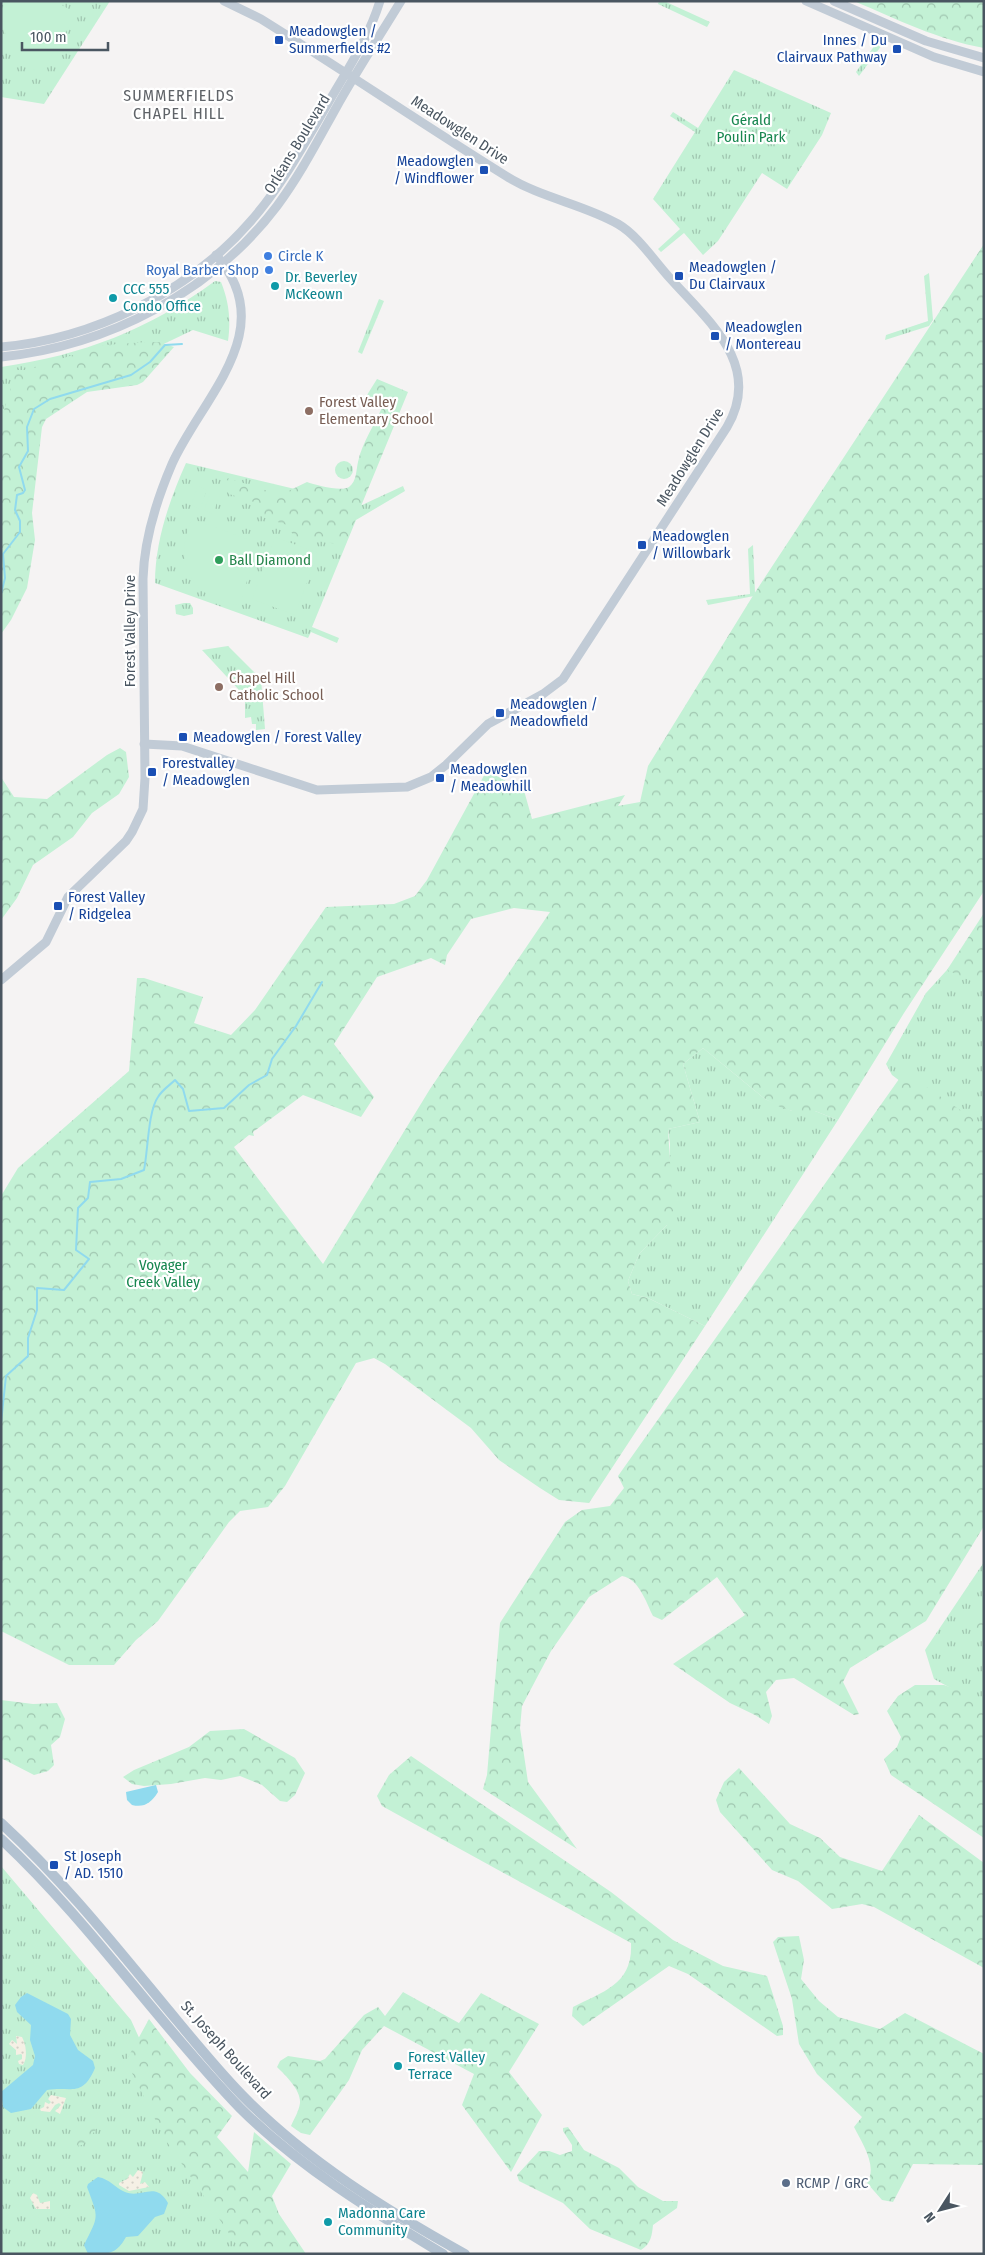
<svg xmlns="http://www.w3.org/2000/svg" width="985" height="2255" font-family="'Fira Sans Condensed',sans-serif">
  <style>
    .grass { fill: url(#grass-tufts) }
    .forest { fill: url(#forest-crowns); fill-rule: evenodd }
    .sand { fill: url(#sand-dots) }
    .garden { fill: #c3f1d5 }
    .water { fill: #90daee }
    .lines { fill: none; stroke-linecap: round; stroke-linejoin: round }
    .stream { stroke: #90daee; stroke-width: 2 }
    .secondary { stroke: #c1cbd6; stroke-width: 9 }
    .primary { stroke: #b3c2d1; stroke-width: 10 }
    .transit-dot { fill: #1a4fb4; stroke: #fff; stroke-width: 2 }
    .shop-dot { fill: #3f7fe0; stroke: #fff; stroke-width: 2 }
    .culture-dot { fill: #0f9aa8; stroke: #fff; stroke-width: 2 }
    .education-dot { fill: #8d6e63; stroke: #fff; stroke-width: 2 }
    .leisure-dot { fill: #2e9e5b; stroke: #fff; stroke-width: 2 }
    .service-dot { fill: #5c6f8a; stroke: #fff; stroke-width: 2 }
    .labels { text-anchor: middle; dominant-baseline: central; stroke-width: 4.5; stroke-linejoin: round; paint-order: stroke }
    .transit-label { font-size: 15px; fill: #164399; stroke: #fff; text-anchor: start }
    .park-label { font-size: 15px; fill: #17864f; stroke: #fff }
    .street-label { font-size: 15px; fill: #4a5661; stroke: #fff }
    .shop-label { font-size: 15px; fill: #366cbe; stroke: #fff; text-anchor: start }
    .culture-label { font-size: 15px; fill: #0d838f; stroke: #fff; text-anchor: start }
    .education-label { font-size: 15px; fill: #785e54; stroke: #fff; text-anchor: start }
    .leisure-label { font-size: 15px; fill: #27864d; stroke: #fff; text-anchor: start }
    .service-label { font-size: 15px; fill: #4e5e75; stroke: #fff; text-anchor: start }
    .neighbourhood-label { font-size: 16px; letter-spacing: 1px; fill: #5f6368; stroke: #fff }
  </style>
  <defs>
    <pattern id="grass-tufts" width="24" height="20" patternUnits="userSpaceOnUse" patternTransform="scale(1.25)"><rect width="24" height="20" fill="#c3f1d5"/><path d="M3 7l-1-3M5 7V3M7 7l1-3M15 17l-1-3M17 17v-4M19 17l1-3" fill="none" stroke="#a0c6b0"/></pattern>
    <pattern id="forest-crowns" width="20" height="18" patternUnits="userSpaceOnUse" patternTransform="scale(1.25)"><rect width="20" height="18" fill="#c3f1d5"/><path d="M2 6a3 3 0 1 1 6 0M12 15a3 3 0 1 1 6 0" fill="none" stroke="#a0c6b0"/></pattern>
    <pattern id="sand-dots" width="8" height="8" patternUnits="userSpaceOnUse" patternTransform="scale(1.25)"><rect width="8" height="8" fill="#f5f0e5"/><path d="M2 2h.1M6 6h.1" fill="none" stroke="#d4d0c7" stroke-width="1.8" stroke-linecap="round"/></pattern>
  </defs>
  <rect width="100%" height="100%" fill="#f5f3f3"/>
  <g class="grass">
    <path d="M1 1H110L44 104 1 97Z"/>
    <path d="M659 1H664L710 22 707 27 658 4Z"/>
    <path d="M877 42 882 45 859 76 856 72Z"/>
    <path d="M734 70 831 113 822 135 787 189 762 173 718 241 703 255 684 233 661 252 658 249 680 229 653 199 695 132 670 116 673 112 698 128Z"/>
    <path d="M929 273 933 320 929 326 885 340 886 335 928 321 924 276Z"/>
    <path d="M215 281 221 282C229 302 231 320 228 341L193 330 105 372 17 408 1 532V367C83 355 148 330 215 281Z"/>
    <path d="M379 299 384 301 362 354 358 352Z"/>
    <circle cx="344" cy="470" r="9"/>
    <path d="M186 463 362 505 403 486 405 491 356 520 312 627 339 638 337 643 311 632 308 638 155 583C155 542 169 501 186 463Z"/>
    <path d="M753 545 755 593 754 596 708 605 706 600 750 594 748 549Z"/>
    <path d="M184 603H190L193 608V614L184 616 176 614 175 605Z"/>
    <path d="M228 646 261 679 265 729 256 730V724H252L251 717 245 718V690H239L202 650Z"/>
    <path d="M956 960 984 968V1196L962 1128 892 1075 886 1064 926 993Z"/>
    <path d="M703 1048 765 1099 792 1111H815L838 1120 705 1326 648 1298 632 1294 628 1281 639 1254 667 1225 670 1144 668 1129 700 1122 683 1064Z"/>
    <path d="M984 1562V1706L934 1679 925 1650Z"/>
    <path d="M1 1866 131 2020 186 2141 254 2254H1Z"/>
  </g>
  <g class="forest">
    <path d="M854 1H984V48C939 40 896 19 854 1Z"/>
    <path d="M984 244V891L904 1013 838 1120 815 1111H792L780 1107 765 1099 703 1048 683 1064 700 1122 668 1129 673 1211 667 1225 639 1254 628 1281 632 1294 648 1298 705 1326 589 1503 559 1500 540 1488 499 1460 471 1428 385 1364 374 1358 356 1363 285 1486 268 1507 240 1511 229 1522 158 1621 136 1640 114 1665H69L1 1631V1196L18 1168 129 1071 137 978H144L203 997 194 1023 231 1035 255 1010 326 907 394 904 415 896 427 880 487 770 509 783 523 787 532 819 625 795 618 806 640 802 648 766 754 594ZM514 908 550 912 430 1089 323 1264 234 1147 249 1135 254 1136 253 1132 303 1095 361 1117 374 1097 334 1044 377 977 431 958 445 965 447 955 471 919Z"/>
    <path d="M146 342H159L174 347 143 382 137 385 87 392 46 419 42 427 32 513 35 540 27 588 11 620 1 634V421L16 370H25L105 345Z"/>
    <path d="M377 379 408 392 345 545 295 538 287 525 262 517 254 502 229 494 223 485 228 478 280 495 307 482C315 485 342 492 349 487 357 481 356 470 358 462 362 442 376 423 383 405L367 395Z"/>
    <path d="M120 748 126 752 129 777 119 794 92 813 73 837 33 865 17 898 1 920V777L14 797 47 799 107 755Z"/>
    <path d="M984 913V987L947 970Z"/>
    <path d="M904 1072 984 1126V1526L926 1621 850 1668 843 1682 859 1714 854 1715 794 1678 776 1680 766 1692 772 1716 769 1724 755 1715 730 1703 673 1664 745 1615 717 1577 662 1620 653 1616C646 1602 639 1579 622 1576L589 1597 551 1651 522 1706 520 1728 528 1782 577 1849 483 1789 487 1775 500 1623 565 1522 582 1510 610 1506 624 1488 618 1476Z"/>
    <path d="M984 1604V1642L972 1621Z"/>
    <path d="M915 1685H944L984 1699V1838L891 1775 884 1759 897 1747 901 1737 887 1711 898 1696Z"/>
    <path d="M1 1700 33 1704 57 1703 65 1719 60 1737 51 1745 54 1765 48 1771 34 1775 1 1758Z"/>
    <path d="M244 1729 295 1758 305 1773 295 1795 287 1802 280 1801 262 1785 240 1776 221 1780 205 1778 171 1784 144 1786 132 1784 123 1777 134 1770 189 1747 210 1731Z"/>
    <path d="M411 1756 611 1892 673 1940 723 1966 767 1976 783 2026V2035L777 2036 688 1974 669 1966 583 2026 572 2016 573 2007C604 1991 633 1984 631 1943L382 1806 377 1796 389 1775Z"/>
    <path d="M739 1768 790 1824 820 1838 840 1857 882 1871 919 1815 984 1863V1968L874 1907 862 1904 832 1909 798 1881 772 1870 720 1812 716 1800 724 1782Z"/>
    <path d="M799 1936 804 1960 801 1979 819 2001 838 2017 880 2029 905 2013 984 2054V2165L913 2164 893 2202 882 2200 867 2183C878 2166 862 2143 854 2127L862 2117 817 2074 799 2044 792 1999 773 1942 778 1937Z"/>
    <path d="M403 1992 459 2023 481 1993 539 2024 509 2072 542 2115 511 2172 462 2105 474 2074 384 2026 362 2050 349 2080 310 2135 301 2133 291 2126C294 2119 299 2111 300 2103 301 2090 286 2076 277 2067L280 2061 288 2056 320 2061 325 2059 364 2015 378 2007 385 2016Z"/>
    <path d="M149 2019 190 2073 232 2116 217 2137 248 2172 254 2132 291 2164 272 2196 279 2214 306 2254H243L165 2139 126 2061Z"/>
    <path d="M103 2110C102 2125 92 2135 82 2145L76 2146V2139L88 2126 95 2113Z"/>
    <path d="M568 2127 584 2150 619 2168 638 2187 663 2201H678L677 2208 653 2225C652 2235 651 2244 641 2250L590 2229 563 2203 519 2181 517 2175 539 2151H549L560 2155 572 2151V2145L563 2131V2128Z"/>
  </g>
  <g class="sand">
    <path d="M16 2036 22 2037C26 2044 28 2058 23 2065L19 2064 18 2061 22 2059V2055L21 2054 16 2055V2050L9 2044 12 2040 17 2044Z"/>
    <path d="M51 2095 66 2098 60 2114 55 2111 61 2105 59 2103 55 2105 50 2112 41 2111 40 2109 44 2107 45 2102 49 2104 51 2102 48 2099Z"/>
    <path d="M138 2170 143 2172 140 2184 145 2182 149 2187 129 2191 119 2185V2183L127 2179 130 2174 133 2177Z"/>
    <path d="M33 2193 37 2195 40 2203 50 2201V2209H36L30 2198Z"/>
  </g>
  <g class="garden">
    <path d="M4 1H55L77 14 40 74C33 68 24 63 18 56 5 44 0 18 4 1Z"/>
    <path d="M198 486 207 490 200 509 191 505Z"/>
    <path d="M211 491 220 494 213 514 204 510Z"/>
    <path d="M192 519 255 542 257 546 240 605C192 599 172 563 192 519Z"/>
    <path d="M275 537 318 553 295 615 252 599Z"/>
  </g>
  <g class="water">
    <path d="M156 1785 158 1792C151 1803 144 1808 132 1805L127 1800 126 1792Z"/>
    <path d="M27 1993 68 2014 71 2019 70 2035 78 2050 93 2061 95 2068C82 2098 72 2086 47 2090L31 2109 11 2113 3 2107 1 2092 33 2065 35 2056 30 2040 31 2025 17 2012 15 2005 21 1997Z"/>
    <path d="M98 2177C110 2179 115 2188 125 2192 142 2199 155 2180 168 2203L164 2214 155 2217 138 2236 126 2237C116 2255 108 2254 88 2254L84 2245C99 2215 99 2219 87 2187L88 2184Z"/>
  </g>
  <g class="lines">
    <g class="stream">
      <path d="M1 594 5 578 3 554 20 532V521L15 510 17 495 23 493 25 490 19 467 28 451 27 427 34 409 50 399 131 375 150 362 165 345 182 344"/>
      <path d="M1 1423 6 1376 28 1356V1338L37 1310V1288L64 1290 89 1259 76 1250 78 1208 88 1198 90 1182 121 1179 144 1170C148 1151 148 1111 158 1097 162 1090 170 1085 175 1080L183 1089 189 1111 224 1108 249 1085 267 1075 272 1059 296 1026 322 982"/>
    </g>
    <g class="secondary">
      <path d="M806 1 934 57 984 72"/>
      <path d="M834 1 926 41 984 58"/>
      <path d="M1 347C93 339 189 292 250 222 281 187 303 146 327 105 347 70 368 40 380 1"/>
      <path d="M1 357C108 346 212 292 277 206 300 175 317 142 336 108 356 72 379 37 401 1"/>
      <path d="M144 744 182 746 317 790 407 787 431 777 446 765 488 724 543 694 563 679 727 427C764 364 706 319 668 276 653 259 637 235 618 224 583 204 541 198 506 176 424 125 343 70 261 19L224 1"/>
      <path d="M1 980 46 942 68 897 126 841 132 832 143 809 145 778 143 579C144 540 157 499 172 464 202 397 282 330 216 255"/>
    </g>
    <g class="primary">
      <path d="M1 1823C62 1879 113 1943 165 2006 190 2036 214 2066 241 2094 305 2160 386 2210 465 2254"/>
      <path d="M1 1839C89 1921 157 2022 240 2108 298 2166 373 2212 443 2254"/>
    </g>
  </g>
  <g class="transit-dot">
    <rect x="274" y="35" width="10" height="10" rx="2.5"/>
    <rect x="892" y="44" width="10" height="10" rx="2.5"/>
    <rect x="479" y="165" width="10" height="10" rx="2.5"/>
    <rect x="674" y="271" width="10" height="10" rx="2.5"/>
    <rect x="710" y="331" width="10" height="10" rx="2.5"/>
    <rect x="637" y="540" width="10" height="10" rx="2.5"/>
    <rect x="495" y="708" width="10" height="10" rx="2.5"/>
    <rect x="178" y="732" width="10" height="10" rx="2.5"/>
    <rect x="147" y="767" width="10" height="10" rx="2.5"/>
    <rect x="435" y="773" width="10" height="10" rx="2.5"/>
    <rect x="53" y="901" width="10" height="10" rx="2.5"/>
    <rect x="49" y="1860" width="10" height="10" rx="2.5"/>
  </g>
  <g class="shop-dot">
    <circle cx="268" cy="256" r="5"/>
    <circle cx="269" cy="270" r="5"/>
  </g>
  <g class="culture-dot">
    <circle cx="275" cy="286" r="5"/>
    <circle cx="113" cy="298" r="5"/>
    <circle cx="398" cy="2066" r="5"/>
    <circle cx="328" cy="2222" r="5"/>
  </g>
  <g class="education-dot">
    <circle cx="309" cy="411" r="5"/>
    <circle cx="219" cy="687" r="5"/>
  </g>
  <circle class="leisure-dot" cx="219" cy="560" r="5"/>
  <circle class="service-dot" cx="786" cy="2183" r="5"/>
  <g class="labels">
    <g class="transit-label">
      <text x="289" y="31">Meadowglen /<tspan x="289" dy="17">Summerfields #2</tspan></text>
      <text x="887" y="40" text-anchor="end">Innes / Du<tspan x="887" dy="17">Clairvaux Pathway</tspan></text>
      <text x="474" y="161" text-anchor="end">Meadowglen<tspan x="474" dy="17">/ Windflower</tspan></text>
      <text x="689" y="267">Meadowglen /<tspan x="689" dy="17">Du Clairvaux</tspan></text>
      <text x="725" y="327">Meadowglen<tspan x="725" dy="17">/ Montereau</tspan></text>
      <text x="652" y="536">Meadowglen<tspan x="652" dy="17">/ Willowbark</tspan></text>
      <text x="510" y="704">Meadowglen /<tspan x="510" dy="17">Meadowfield</tspan></text>
      <text x="193" y="737">Meadowglen / Forest Valley</text>
      <text x="162" y="763">Forestvalley<tspan x="162" dy="17">/ Meadowglen</tspan></text>
      <text x="450" y="769">Meadowglen<tspan x="450" dy="17">/ Meadowhill</tspan></text>
      <text x="68" y="897">Forest Valley<tspan x="68" dy="17">/ Ridgelea</tspan></text>
      <text x="64" y="1856">St Joseph<tspan x="64" dy="17">/ AD. 1510</tspan></text>
    </g>
    <g class="park-label">
      <text x="751" y="120">Gérald<tspan x="751" dy="17">Poulin Park</tspan></text>
      <text x="163" y="1265">Voyager<tspan x="163" dy="17">Creek Valley</tspan></text>
    </g>
    <g class="street-label">
      <text transform="translate(460 130) rotate(33)">Meadowglen Drive</text>
      <text transform="translate(297 144) rotate(-59)">Orléans Boulevard</text>
      <text transform="translate(690 457) rotate(-58)">Meadowglen Drive</text>
      <text transform="translate(130 631) rotate(-90)">Forest Valley Drive</text>
      <text transform="translate(226 2050) rotate(48)">St. Joseph Boulevard</text>
    </g>
    <g class="shop-label">
      <text x="278" y="256">Circle K</text>
      <text x="259" y="270" text-anchor="end">Royal Barber Shop</text>
    </g>
    <g class="culture-label">
      <text x="285" y="277">Dr. Beverley<tspan x="285" dy="17">McKeown</tspan></text>
      <text x="123" y="289">CCC 555<tspan x="123" dy="17">Condo Office</tspan></text>
      <text x="408" y="2057">Forest Valley<tspan x="408" dy="17">Terrace</tspan></text>
      <text x="338" y="2213">Madonna Care<tspan x="338" dy="17">Community</tspan></text>
    </g>
    <g class="education-label">
      <text x="319" y="402">Forest Valley<tspan x="319" dy="17">Elementary School</tspan></text>
      <text x="229" y="678">Chapel Hill<tspan x="229" dy="17">Catholic School</tspan></text>
    </g>
    <g class="leisure-label">
      <text x="229" y="560">Ball Diamond</text>
    </g>
    <g class="service-label">
      <text x="796" y="2183">RCMP / GRC</text>
    </g>
    <g class="neighbourhood-label">
      <text x="179" y="95">SUMMERFIELDS<tspan x="179" dy="18">CHAPEL HILL</tspan></text>
    </g>
  </g>
  <rect width="985" height="2255" fill="none" stroke="#4a5661" stroke-width="5"/>
  <g transform="translate(940 2210) rotate(234)" stroke="#ffffff" stroke-width="4" paint-order="stroke">
  <path d="M0-4L9 19L0 12L-9 19Z" fill="#4a5661"/>
  <text y="-8" font-size="14" font-weight="bold" text-anchor="middle" fill="#4a5661">N</text>
  </g>
  <path d="M22 42v8h86v-8" fill="none" stroke="#4a5661" stroke-width="2.5"/>
  <text x="30" y="42" font-size="15" fill="#4a5661" stroke="#ffffff" stroke-width="4" paint-order="stroke">100 m</text>
</svg>
